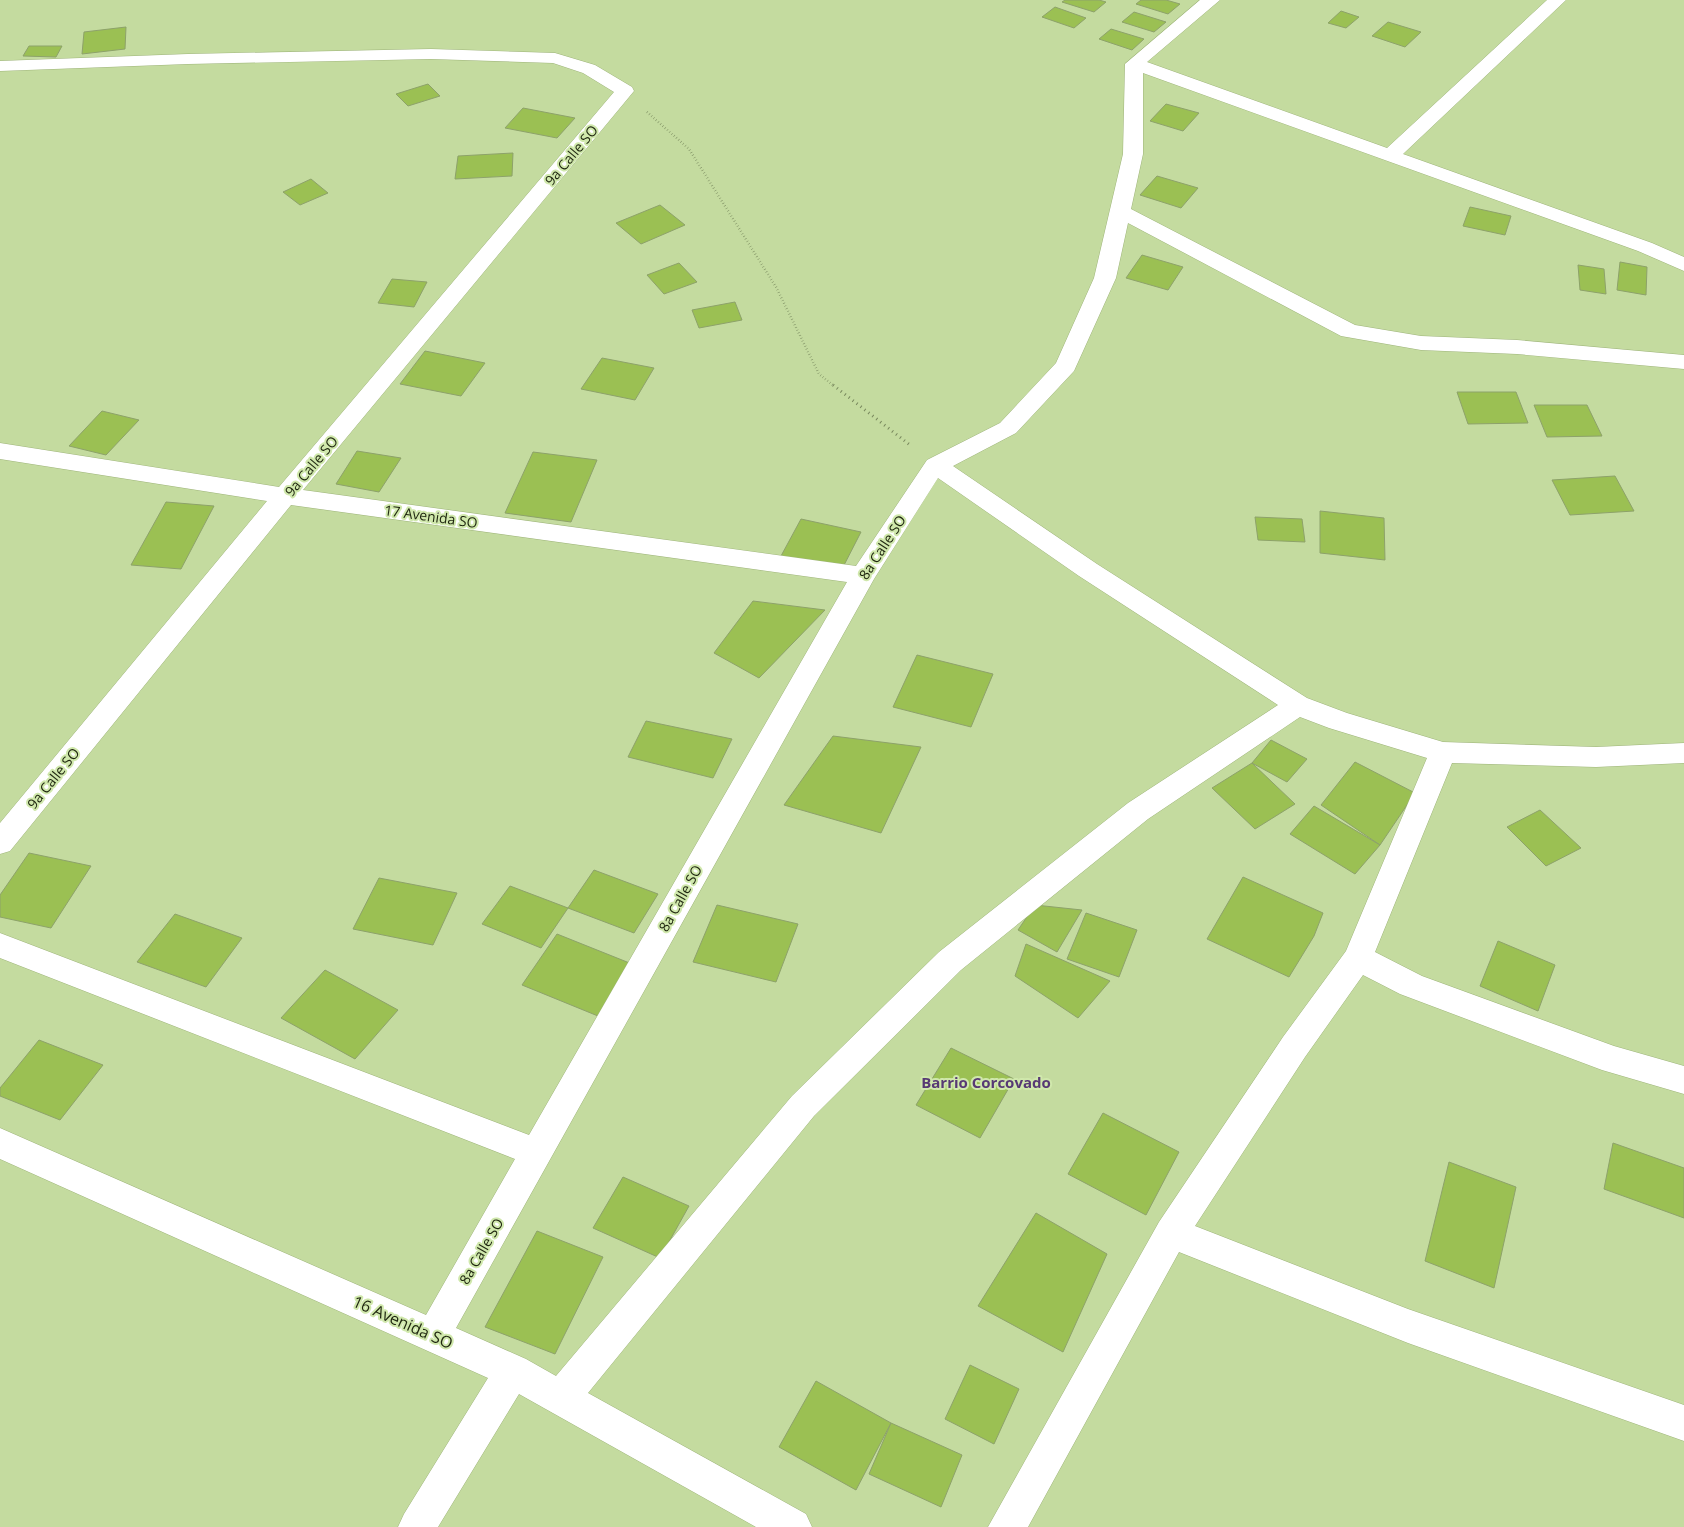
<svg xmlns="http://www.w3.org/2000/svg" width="1684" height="1527" font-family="'Open Sans',sans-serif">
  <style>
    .building { fill: #9bc053; stroke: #8da26a }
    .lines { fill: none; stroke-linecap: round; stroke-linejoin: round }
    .street-casing { stroke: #9eb47a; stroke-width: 1 }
    .path-far1 { stroke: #77875c; stroke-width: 2.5; stroke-dasharray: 0.5 2.5; stroke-linecap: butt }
    .path { stroke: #77875c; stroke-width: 3; stroke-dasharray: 1 4; stroke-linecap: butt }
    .street { fill: #fff; fill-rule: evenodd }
    .labels { text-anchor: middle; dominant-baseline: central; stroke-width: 4; stroke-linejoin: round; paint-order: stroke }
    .street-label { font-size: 14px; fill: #1e260f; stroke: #d0e8ac }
    .neighbourhood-label { font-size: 15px; font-weight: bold; fill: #573974; stroke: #d0e8ac }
    .near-street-label { font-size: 16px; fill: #1e260f; stroke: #d0e8ac }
  </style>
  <rect width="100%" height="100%" fill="#c4db9f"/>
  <g class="building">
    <path d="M1065 0H1099L1106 2 1094 12 1062 2Z"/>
    <path d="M1141 0H1166L1180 4 1168 14 1136 4Z"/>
    <path d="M1055 7 1086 18 1074 28 1042 17Z"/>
    <path d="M1341 11 1359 17 1346 28 1328 23Z"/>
    <path d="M1134 12 1166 22 1154 32 1122 22Z"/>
    <path d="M1388 22 1421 32 1405 47 1372 36Z"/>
    <path d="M126 27 125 49 82 54 84 32Z"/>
    <path d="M1111 29 1144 39 1132 50 1099 39Z"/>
    <path d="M29 46H62L56 57 23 56Z"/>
    <path d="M428 84 440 96 408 106 396 94Z"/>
    <path d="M1166 104 1199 113 1183 131 1150 121Z"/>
    <path d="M523 108 575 118 557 138 505 128Z"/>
    <path d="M513 153 512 176 455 179 458 156Z"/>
    <path d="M1157 176 1198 188 1181 208 1140 195Z"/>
    <path d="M311 179 328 193 300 205 283 192Z"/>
    <path d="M660 205 685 225 641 244 616 223Z"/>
    <path d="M1470 207 1511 216 1505 235 1463 226Z"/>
    <path d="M1142 255 1183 267 1168 290 1126 278Z"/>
    <path d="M1620 262 1647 267 1646 295 1617 290Z"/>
    <path d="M679 263 697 282 664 294 647 275Z"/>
    <path d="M1578 265 1604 269 1606 294 1580 290Z"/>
    <path d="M392 279 427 282 414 307 378 303Z"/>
    <path d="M735 302 742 320 699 328 692 310Z"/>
    <path d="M425 351 485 363 461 396 400 384Z"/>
    <path d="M602 358 654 368 635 400 581 389Z"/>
    <path d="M1457 392H1516L1528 423 1468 424Z"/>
    <path d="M1534 405H1587L1602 436 1547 437Z"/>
    <path d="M102 411 139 420 106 455 69 446Z"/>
    <path d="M357 451 401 458 379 492 336 484Z"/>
    <path d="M533 452 597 460 571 522 505 513Z"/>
    <path d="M1615 476 1634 511 1570 515 1552 480Z"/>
    <path d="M166 502 214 506 181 569 131 565Z"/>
    <path d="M1320 511 1384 518 1385 560 1320 553Z"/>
    <path d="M1255 517 1302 519 1305 542 1258 540Z"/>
    <path d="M801 519 861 532 841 571 781 556Z"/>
    <path d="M753 601 825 610 759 678 714 653Z"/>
    <path d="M917 655 993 674 971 727 893 707Z"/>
    <path d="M646 721 732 739 713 778 628 757Z"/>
    <path d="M833 736 921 747 881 833 784 805Z"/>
    <path d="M1271 740 1307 759 1287 782 1252 763Z"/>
    <path d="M1355 762 1415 793 1380 845 1321 805Z"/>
    <path d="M1252 763 1295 804 1255 829 1212 788Z"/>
    <path d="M1314 806 1380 845 1355 874 1290 834Z"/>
    <path d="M1540 810 1581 848 1546 866 1507 827Z"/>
    <path d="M29 853 91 866 51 928 0 917V895Z"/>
    <path d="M594 870 658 894 634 933 568 908Z"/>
    <path d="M1243 877 1323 913 1314 936 1289 977 1207 939Z"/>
    <path d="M379 878 457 893 433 945 353 929Z"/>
    <path d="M510 886 568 908 541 948 482 924Z"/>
    <path d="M717 905 798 924 776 982 693 962Z"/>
    <path d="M1035 905 1082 910 1057 952 1018 930Z"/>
    <path d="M1086 913 1137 930 1119 977 1067 959Z"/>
    <path d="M175 914 242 938 206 987 137 962Z"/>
    <path d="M557 934 632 964 598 1016 522 985Z"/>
    <path d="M1498 941 1555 965 1538 1011 1480 986Z"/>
    <path d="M1026 944 1110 981 1078 1018 1015 976Z"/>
    <path d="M325 970 398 1010 355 1059 281 1018Z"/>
    <path d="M39 1040 103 1065 60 1120 0 1096V1088Z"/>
    <path d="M951 1048 1014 1079 980 1138 916 1105Z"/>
    <path d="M1103 1113 1179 1152 1146 1215 1068 1174Z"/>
    <path d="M1613 1143 1684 1168V1218L1604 1189Z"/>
    <path d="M1449 1162 1516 1187 1494 1288 1425 1261Z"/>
    <path d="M623 1177 689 1206 660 1258 593 1228Z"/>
    <path d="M1036 1213 1107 1254 1063 1352 978 1306Z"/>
    <path d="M537 1231 603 1257 555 1354 485 1327Z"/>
    <path d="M970 1365 1019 1389 994 1444 945 1419Z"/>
    <path d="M816 1381 891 1423 856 1490 779 1447Z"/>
    <path d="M891 1423 962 1455 941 1507 869 1474Z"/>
  </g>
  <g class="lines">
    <defs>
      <path id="street" d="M1200 0H1220L1147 62 1387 148 1547 0H1566L1403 154 1652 243 1684 257V271L1638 251 1143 73V154L1131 209 1355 325 1421 336 1517 340 1684 355V369L1517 354 1421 350 1341 336 1128 223 1116 278 1074 371 1016 433 953 466 1097 564 1307 698 1347 713 1443 742 1596 747 1684 743V763L1596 767 1452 763 1375 952 1422 976 1614 1046 1684 1066V1094L1602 1070 1400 994 1363 975 1305 1057 1195 1226 1408 1309 1684 1405V1441L1408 1343 1179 1252 1028 1527H988L1159 1222 1283 1037 1346 951 1427 758 1329 728 1300 717 1148 819 961 970 814 1116 588 1393 806 1514 812 1527H756L519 1394 438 1527H398L404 1514 488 1378 0 1159V1128L426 1315 515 1159 0 958V933L529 1135 847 582 291 505 10 851 0 854V823L267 501 0 459V443L279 487 614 92 583 73 553 63 431 59 188 64 0 71V61L188 54 431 49 555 53 595 65 632 87 634 91 303 490 856 566 927 460 1000 423 1056 363 1094 278 1123 154 1125 64ZM938 478 1079 576 1278 705 1128 803 939 952 792 1096 556 1376 526 1359 456 1328 874 579Z"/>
    </defs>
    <use href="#street" class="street-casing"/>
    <path class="path-far1" d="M647 112 689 149 776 287 819 374 834 386"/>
    <path class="path" d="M833 385 910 445"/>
    <use href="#street" class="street"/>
  </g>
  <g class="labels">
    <g class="street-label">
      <text transform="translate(571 155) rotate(-50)">9a Calle SO</text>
      <text transform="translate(311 466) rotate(-50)">9a Calle SO</text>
      <text transform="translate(431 516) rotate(8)">17 Avenida SO</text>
      <text transform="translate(882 547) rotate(-57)">8a Calle SO</text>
      <text transform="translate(53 778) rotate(-51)">9a Calle SO</text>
      <text transform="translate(680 898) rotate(-61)">8a Calle SO</text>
      <text transform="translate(481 1251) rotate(-60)">8a Calle SO</text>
    </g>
    <g class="neighbourhood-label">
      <text x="986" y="1082">Barrio Corcovado</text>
    </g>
    <g class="near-street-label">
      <text transform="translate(403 1322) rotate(24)">16 Avenida SO</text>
    </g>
  </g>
</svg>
